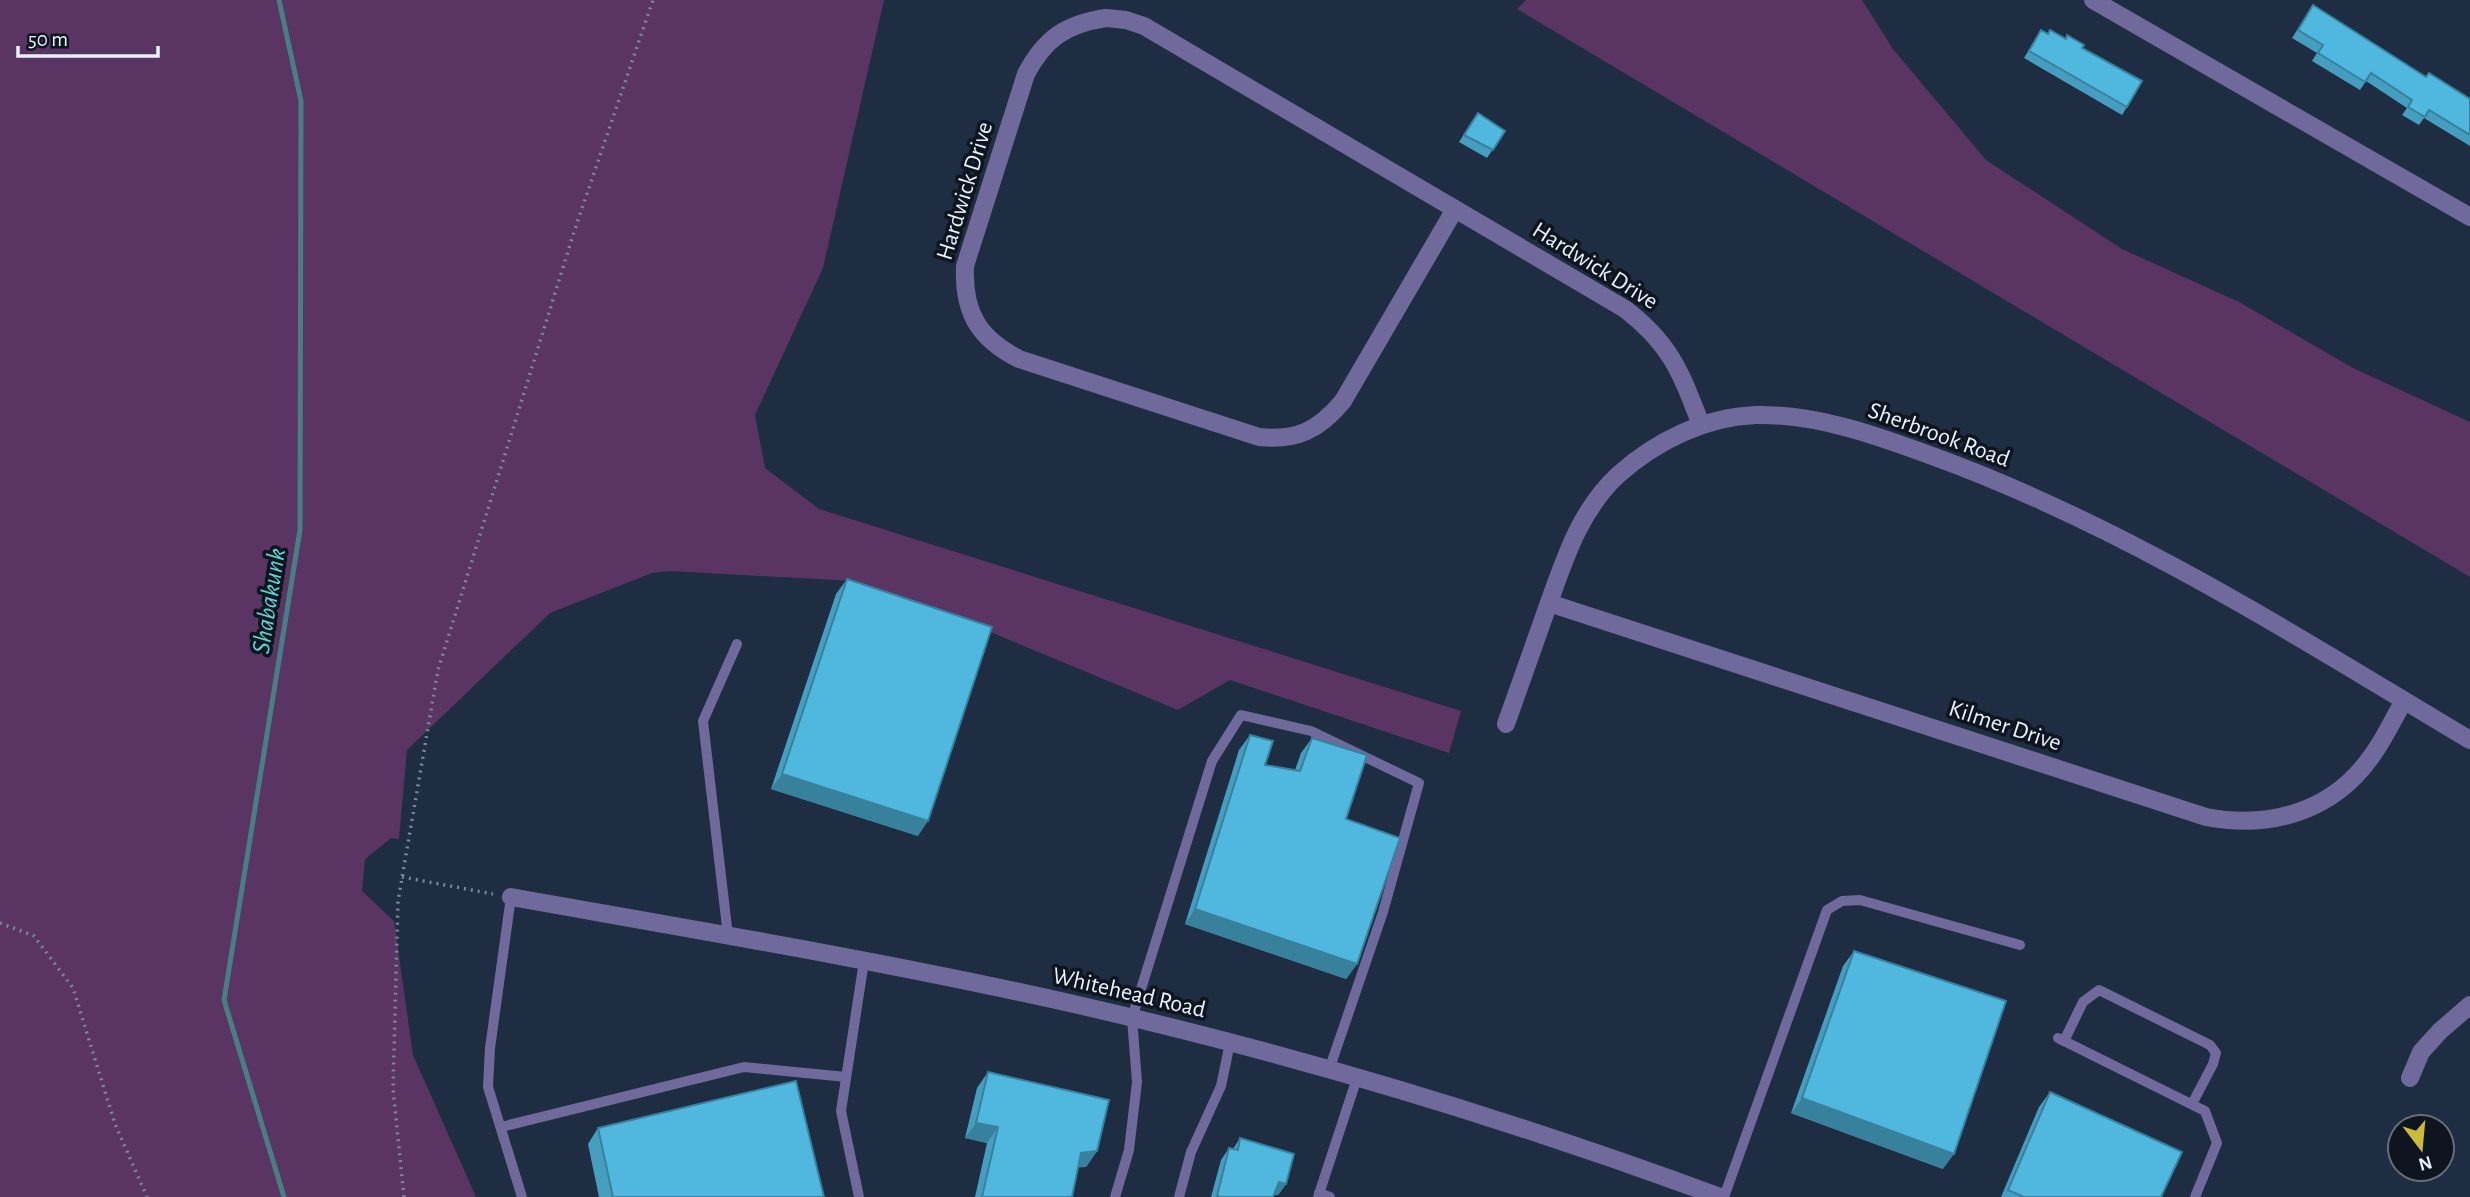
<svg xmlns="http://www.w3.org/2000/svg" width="2470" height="1197" font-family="'Alegreya Sans',sans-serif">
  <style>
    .green { fill: #5a3463 }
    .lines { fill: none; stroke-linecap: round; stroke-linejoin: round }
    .stream { stroke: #468084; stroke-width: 5 }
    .path { stroke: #7b8899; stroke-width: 3.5; stroke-dasharray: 2 5; stroke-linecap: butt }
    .service { stroke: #6f6a9b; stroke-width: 10 }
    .minor { stroke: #6f6a9b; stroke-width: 18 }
    .wall { fill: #459ec0 }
    .shaded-wall { fill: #38819c }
    .building { fill: #50b8df; stroke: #38819c; stroke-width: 2 }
    .labels { text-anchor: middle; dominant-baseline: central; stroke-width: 7; stroke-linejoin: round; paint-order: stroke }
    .street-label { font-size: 24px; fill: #e7f1ff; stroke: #0e151e }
    .water-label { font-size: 26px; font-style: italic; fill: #57d8d6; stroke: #0e151e }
  </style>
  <rect width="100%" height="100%" fill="#1e2d41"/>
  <g class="green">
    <path d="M0 0H884L823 268 755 415 765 468 819 509 1461 711 1449 753 1230 680 1178 710 988 631 852 581 670 571 652 573 550 613 407 750 399 839 391 838 365 859 362 891 394 921 413 1055 476 1197H0Z"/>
    <path d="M1526 0H1862L1893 49 1986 160 2122 249 2239 302 2353 368 2470 422V577L1517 9Z"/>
  </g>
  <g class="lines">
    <path class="stream" d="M279 0 301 101 300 530 224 1000 284 1197"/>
    <g class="path">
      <path d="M402 877 493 894"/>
      <path d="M0 923 34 936 73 988 115 1124 147 1197"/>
      <path d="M404 1197 393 1089 398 901 438 670 574 232 653 0"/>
    </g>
    <g class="service">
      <path d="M511 897 490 1048 488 1087 522 1197"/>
      <path d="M728 936 703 721 737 644"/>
      <path d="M2058 1038 2205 1111 2217 1143 2195 1197"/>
      <path d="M2064 1041 2083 1002 2099 990 2210 1045 2216 1053 2213 1064 2192 1104"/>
      <path d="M501 1127 744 1067 846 1077"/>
      <path d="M1319 1193 1330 1197"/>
      <path d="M859 1197 841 1111 864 961"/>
      <path d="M1115 1197 1129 1150 1137 1082 1132 1018 1212 761 1241 715 1311 731 1419 783 1383 912 1329 1070"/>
      <path d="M1179 1197 1191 1152 1221 1086 1230 1043"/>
      <path d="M1318 1197 1357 1078"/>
      <path d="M1724 1197 1827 910 1842 901 1860 900 2020 945"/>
    </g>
    <g class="minor">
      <path d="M2093 0 2470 217"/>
      <path d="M1106 18 1126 20 1144 26 1455 209 1343 401C1319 430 1297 441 1259 437L1019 359C978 338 963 312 965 266L1026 74C1045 38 1066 24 1106 18Z"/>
      <path d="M1455 209 1625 309C1671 344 1681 373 1701 425"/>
      <path d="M1549 603 2206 817C2270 829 2332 812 2371 757 2384 740 2393 719 2404 701"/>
      <path d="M1506 724C1519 687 1532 651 1545 614 1563 564 1578 512 1618 475 1656 441 1705 417 1756 415 1818 414 1878 436 1935 457 2126 527 2296 636 2470 740"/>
      <path d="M511 897C696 930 882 961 1065 1002 1287 1052 1506 1118 1720 1197"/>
      <path d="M2410 1078 2421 1052 2440 1031 2470 1005"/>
    </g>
  </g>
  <g class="wall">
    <path d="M2313 5 2426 77 2470 99V146L2424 118 2419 125 2402 115 2407 108 2366 81 2360 90 2312 61 2317 53 2292 38Z"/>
    <path d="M2041 30 2048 34 2082 48 2127 107 2122 115 2024 58Z"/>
    <path d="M1472 121 1505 131 1487 158 1459 142Z"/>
    <path d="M847 579 918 836 771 789 836 594Z"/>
    <path d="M1250 735 1265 765 1295 770 1301 753 1312 738 1346 819 1357 964 1346 979 1185 924 1239 750Z"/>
    <path d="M1854 951 1943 1169 1791 1113 1843 966Z"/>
    <path d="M988 1072 1097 1151 1086 1167H1078L1072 1197H975L987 1143 965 1138 977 1088Z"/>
    <path d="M2050 1092 2161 1197H2001L2039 1107Z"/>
    <path d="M598 1128 824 1197H599L588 1144Z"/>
    <path d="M1240 1138 1286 1184 1278 1195H1274L1273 1197H1211L1221 1160 1229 1148 1233 1149Z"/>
  </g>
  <g class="shaded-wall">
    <path d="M782 774 928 821 918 836 771 789Z"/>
    <path d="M1195 909 1357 964 1346 979 1185 924Z"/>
    <path d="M1802 1098 1954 1154 1943 1169 1791 1113Z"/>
    <path d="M976 1123 998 1127 987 1143 965 1138Z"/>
    <path d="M1097 1151 1086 1167 1071 1168 1081 1153Z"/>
    <path d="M1279 1182 1286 1184 1278 1195 1270 1194Z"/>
  </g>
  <g class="building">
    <path d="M2313 5 2426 77 2429 73 2470 99V135L2429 110 2425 117 2408 107 2412 100 2371 73 2365 82 2318 53 2323 45 2298 30Z"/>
    <path d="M2041 30 2048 34 2050 30 2066 39 2067 35 2084 45 2082 48 2142 81 2127 107 2029 51Z"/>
    <path d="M1478 113 1505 131 1493 150 1464 135Z"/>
    <path d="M847 579 992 627 928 821 782 774Z"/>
    <path d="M1250 735 1273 741 1265 765 1300 771 1312 738 1367 755 1346 819 1400 838 1357 964 1195 909Z"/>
    <path d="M1854 951 2006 1001 1954 1154 1802 1098Z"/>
    <path d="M988 1072 1109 1100 1097 1151 1081 1153 1072 1197H982L998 1127 976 1123Z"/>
    <path d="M796 1081 824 1197H613L598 1128Z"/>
    <path d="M2050 1092 2182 1152 2161 1197H2024L2008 1190Z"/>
    <path d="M1240 1138 1294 1154 1286 1184 1279 1182 1273 1197H1222L1217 1196 1229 1148 1238 1150Z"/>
  </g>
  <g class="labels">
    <g class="street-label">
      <text transform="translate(965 191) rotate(-73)">Hardwick Drive</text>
      <text transform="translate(1595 266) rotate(32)">Hardwick Drive</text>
      <text transform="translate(1939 435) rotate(20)">Sherbrook Road</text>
      <text transform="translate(2005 726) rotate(18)">Kilmer Drive</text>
      <text transform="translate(1129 993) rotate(13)">Whitehead Road</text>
    </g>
    <g class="water-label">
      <text transform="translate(269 601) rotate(-81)">Shabakunk</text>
    </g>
  </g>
  <g transform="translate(2421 1148) rotate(164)"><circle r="33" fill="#0e151e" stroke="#656d78" stroke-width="2"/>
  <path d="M0-5L12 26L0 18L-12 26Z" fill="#cdb938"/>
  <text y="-10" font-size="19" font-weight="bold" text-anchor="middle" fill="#e7f1ff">N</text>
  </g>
  <path d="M18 46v10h140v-10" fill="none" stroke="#e7f1ff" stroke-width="3.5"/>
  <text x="28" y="46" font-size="21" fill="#e7f1ff" stroke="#0e151e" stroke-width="5" paint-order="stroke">50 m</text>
</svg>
